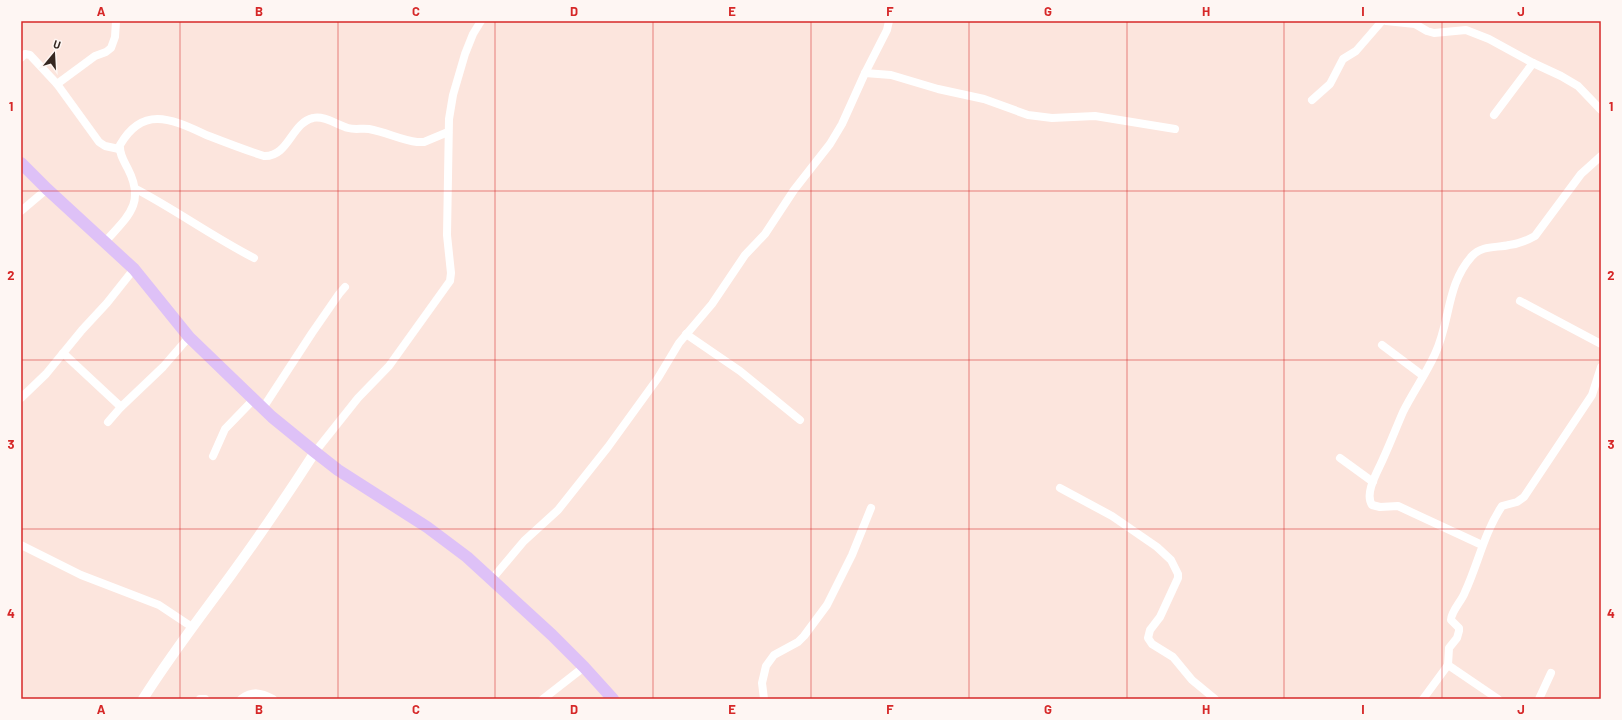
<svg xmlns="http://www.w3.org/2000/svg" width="1622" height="720" font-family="Barlow,sans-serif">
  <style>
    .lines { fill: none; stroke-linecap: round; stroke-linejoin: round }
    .minor { stroke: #fff; stroke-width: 8 }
    .tertiary { stroke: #fff; stroke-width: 10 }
    .primary { stroke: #dec1f7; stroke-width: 12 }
    .grid { fill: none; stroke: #d62828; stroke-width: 1; stroke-opacity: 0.55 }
    .neatline { fill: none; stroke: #d62828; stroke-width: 1.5 }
    .grid-label { font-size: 13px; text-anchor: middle; font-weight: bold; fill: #d62828 }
  </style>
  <rect width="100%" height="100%" fill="#fce5dd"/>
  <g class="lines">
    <g class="minor">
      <path d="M1386 21 1415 24 1427 31 1434 33 1466 30 1489 39 1533 63 1561 76 1578 86 1601 110"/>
      <path d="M21 58 25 54 30 55 57 84 99 142 105 146 119 149"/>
      <path d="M865 73 891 75 938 89 984 99 1028 115 1052 118 1095 116 1175 129"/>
      <path d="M57 84 95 56 106 52 111 48 115 37 116 21"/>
      <path d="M1312 100 1330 84 1343 59 1356 51 1382 21"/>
      <path d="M1494 115 1533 63"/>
      <path d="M136 189C176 210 213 237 254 258"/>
      <path d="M21 211 47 189"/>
      <path d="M105 242C127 217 146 204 128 169 124 161 119 154 120 145 144 103 175 121 209 136 227 143 245 150 264 156 289 157 291 123 313 118 324 115 337 125 348 128 355 130 362 128 369 129 386 132 401 140 417 142H424L448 132"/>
      <path d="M1520 301 1601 344"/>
      <path d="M686 334 740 371 800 420"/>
      <path d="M1382 345 1422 375"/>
      <path d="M63 353 121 407 163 367 189 337"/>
      <path d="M21 398 46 374 82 330 107 303 134 269"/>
      <path d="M263 408 312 333 339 294 345 287"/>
      <path d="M108 422 121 407"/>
      <path d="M315 452 358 398 389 366 450 281 451 273 447 235 449 119 453 95 465 54 473 34 481 21"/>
      <path d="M213 456 225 429 254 399"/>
      <path d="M1340 458 1373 482"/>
      <path d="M1060 488 1112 516 1157 547 1171 560 1178 574V578L1160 617 1150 630 1148 638 1152 644 1173 657 1192 680 1215 699"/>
      <path d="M21 545 81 575 159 605 192 627"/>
      <path d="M1482 545 1398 506 1380 507 1372 505C1364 493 1378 471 1383 459 1390 444 1396 428 1403 412 1413 392 1426 374 1435 354 1451 320 1446 285 1472 256 1482 245 1497 248 1509 245 1519 244 1526 241 1535 236L1581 174 1601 156"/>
      <path d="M492 579 524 541 558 510 608 447 658 378 679 343 712 304 745 255 765 234 794 190 830 144 842 124 865 73 887 30 889 21"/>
      <path d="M1448 665 1498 699"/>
      <path d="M200 699H205"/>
      <path d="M241 699C253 691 260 692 273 699"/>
      <path d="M543 699 584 667"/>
      <path d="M764 699 762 683 766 666 774 655 798 642 804 636 827 605 852 555 871 508"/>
      <path d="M1423 699 1448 665 1449 648 1457 638 1459 631V628L1451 620C1451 611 1462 601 1465 592 1478 564 1484 533 1502 506L1517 502 1524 497 1592 395 1601 367"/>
      <path d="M1539 699 1551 673"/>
    </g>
    <path class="tertiary" d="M143 699C170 656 201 616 231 575 260 535 288 494 315 452"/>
    <path class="primary" d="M21 163 47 189 134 269 189 337 272 417 315 452 338 470 427 527 467 557 552 635 584 667 613 699"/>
  </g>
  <path class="grid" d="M180 21V699M338 21V699M495 21V699M653 21V699M811 21V699M969 21V699M1127 21V699M1284 21V699M1442 21V699M21 191H1601M21 360H1601M21 529H1601"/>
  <rect width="1622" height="720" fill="none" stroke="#fef6f3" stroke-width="44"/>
  <g transform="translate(54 54) rotate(18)" stroke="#fef6f3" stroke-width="3" paint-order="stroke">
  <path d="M0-3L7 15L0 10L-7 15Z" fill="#352721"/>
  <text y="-6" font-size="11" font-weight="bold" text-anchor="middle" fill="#352721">U</text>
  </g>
  <rect x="22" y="22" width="1578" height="676" class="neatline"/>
  <g class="grid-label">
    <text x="101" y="16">A</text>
    <text x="259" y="16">B</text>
    <text x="416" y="16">C</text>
    <text x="574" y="16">D</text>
    <text x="732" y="16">E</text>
    <text x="890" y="16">F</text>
    <text x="1048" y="16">G</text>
    <text x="1206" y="16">H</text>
    <text x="1363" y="16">I</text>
    <text x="1521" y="16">J</text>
    <text x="11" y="111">1</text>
    <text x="1611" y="111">1</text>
    <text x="11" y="280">2</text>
    <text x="1611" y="280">2</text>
    <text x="11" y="449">3</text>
    <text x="1611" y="449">3</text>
    <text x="11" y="618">4</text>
    <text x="1611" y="618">4</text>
    <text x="101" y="714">A</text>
    <text x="259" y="714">B</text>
    <text x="416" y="714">C</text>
    <text x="574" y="714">D</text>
    <text x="732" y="714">E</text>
    <text x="890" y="714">F</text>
    <text x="1048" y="714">G</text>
    <text x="1206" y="714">H</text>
    <text x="1363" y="714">I</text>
    <text x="1521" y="714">J</text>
  </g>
</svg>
